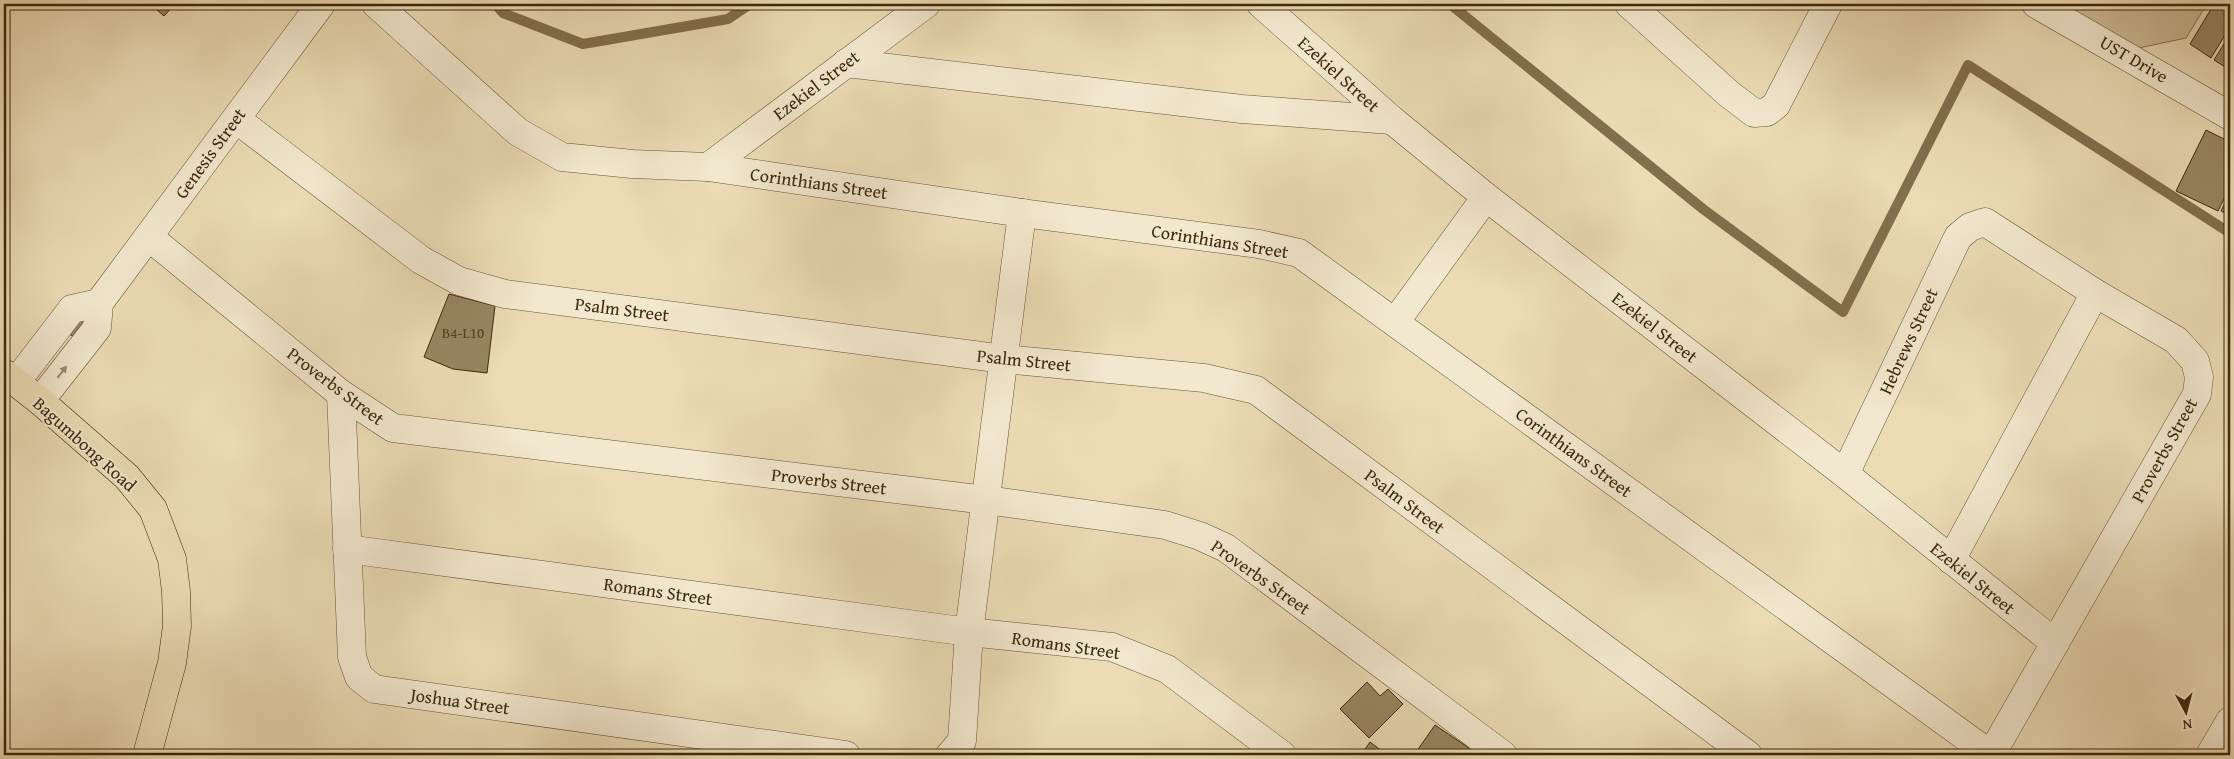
<svg xmlns="http://www.w3.org/2000/svg" width="2234" height="759" font-family="'Gentium Book Plus',serif">
  <style>
    .green { fill: #cdbd98; stroke: #857251 }
    .lines { fill: none; stroke-linecap: round; stroke-linejoin: round }
    .stream { stroke: #826f4e; stroke-width: 10 }
    .building { fill: #978663; stroke: #3d280a }
    .minor-casing { stroke: #685535; stroke-width: 29 }
    .major-casing { stroke: #3d280a; stroke-width: 29 }
    .minor { stroke: #f2e8cf; stroke-width: 28 }
    .major { stroke: #ebdcb5; stroke-width: 28 }
    .oneway { fill: #98886c }
    .labels { text-anchor: middle; dominant-baseline: central; stroke-width: 4; stroke-linejoin: round; paint-order: stroke }
    .number-label { font-size: 15px; fill: #544020 }
    .street-label { font-size: 18px; fill: #3d280a; stroke: #f2e8cf }
  </style>
  <rect width="100%" height="100%" fill="#ebdcb5"/>
  <filter id="stains"><feTurbulence type="fractalNoise" baseFrequency=".004" numOctaves="4"/><feColorMatrix values="0 0 0 0 .2 0 0 0 0 .09 0 0 0 0 .02 0 0 0 .5 -.17"/></filter>
  <radialGradient id="worn" r=".72"><stop offset=".6" stop-color="#630" stop-opacity="0"/><stop offset="1" stop-color="#630" stop-opacity=".3"/></radialGradient>
  <path class="green" d="M2057 4H2207L2186 38 2134 49Z"/>
  <g class="lines">
    <g class="stream">
      <path d="M495 4 503 13 583 44 728 19 750 4"/>
      <path d="M1450 4 1703 209 1843 312 1968 65 2230 233"/>
    </g>
  </g>
  <g class="building">
    <path d="M150 4H175L164 16Z"/>
    <path d="M2214 4H2230V27L2211 58 2190 44Z"/>
    <path d="M2230 34V70L2214 60Z"/>
    <path d="M2206 130 2230 142V187L2218 211 2176 191Z"/>
    <path d="M2230 192V216L2221 211Z"/>
    <path d="M449 294 495 306 487 373 453 369 424 357Z"/>
    <path d="M79 317 87 323 75 338 67 332Z"/>
    <path d="M1367 682 1380 696 1388 689 1403 704 1369 738 1340 709Z"/>
    <path d="M1435 725 1469 748 1464 755H1414Z"/>
    <path d="M1370 742 1387 755H1361Z"/>
  </g>
  <g class="lines">
    <defs>
      <g id="minor">
        <path d="M376 4 518 132 562 157 632 164 708 167 1022 213 1259 244 1299 253 1991 755"/>
        <path d="M1261 4 1392 120 1486 197 1845 474 2055 643"/>
        <path d="M1629 4 1729 94 1754 113 1767 112 1776 105 1828 4"/>
        <path d="M2036 4 2230 116"/>
        <path d="M846 63 1242 109 1392 120"/>
        <path d="M236 119 421 260 459 281 505 294 1004 359 1204 378 1256 390 1748 755"/>
        <path d="M708 167 926 4"/>
        <path d="M149 237 341 394 393 428 986 500 1165 525 1200 536 1226 548 1503 755"/>
        <path d="M1396 321 1486 197"/>
        <path d="M16 382 72 309 99 303"/>
        <path d="M341 394 352 657 359 677 374 689 846 755"/>
        <path d="M40 401 97 328 99 303 321 4"/>
        <path d="M1845 474 1958 237 1970 227 1985 222 2095 293 2176 340 2195 361 2199 377 2197 394 1991 755"/>
        <path d="M347 549 969 632 1112 647 1167 669 1282 755"/>
        <path d="M1951 560 2095 293"/>
        <path d="M950 755 962 741 969 632 1022 213"/>
        <path d="M2210 755 2230 721"/>
      </g>
      <path id="major" d="M4 373 40 401 127 477 153 509 172 559 176 591 177 626 172 663 147 755"/>
    </defs>
    <use href="#minor" class="minor-casing"/>
    <use href="#major" class="major-casing"/>
    <use href="#minor" class="minor"/>
    <use href="#major" class="major"/>
  </g>
  <defs><path id="oneway-solid" d="M-6-.8H1V-3.2L6.5 0L1 3.2V.8H-6Z" transform="scale(1.25)"/></defs>
  <use class="oneway" href="#oneway-solid" transform="translate(62 372) rotate(-52)"/>
  <g class="labels">
    <g class="number-label">
      <text x="463" y="332">B4-L10</text>
    </g>
    <g class="street-label">
      <text transform="translate(2134 59) rotate(30)">UST Drive</text>
      <text transform="translate(1339 74) rotate(42)">Ezekiel Street</text>
      <text transform="translate(816 85) rotate(-37)">Ezekiel Street</text>
      <text transform="translate(210 153) rotate(-54)">Genesis Street</text>
      <text transform="translate(819 183) rotate(8)">Corinthians Street</text>
      <text transform="translate(1220 241) rotate(9)">Corinthians Street</text>
      <text transform="translate(622 309) rotate(7)">Psalm Street</text>
      <text transform="translate(1655 327) rotate(38)">Ezekiel Street</text>
      <text transform="translate(1908 341) rotate(-65)">Hebrews Street</text>
      <text transform="translate(1024 360) rotate(6)">Psalm Street</text>
      <text transform="translate(336 386) rotate(37)">Proverbs Street</text>
      <text transform="translate(85 444) rotate(42)">Bagumbong Road</text>
      <text transform="translate(2164 450) rotate(-61)">Proverbs Street</text>
      <text transform="translate(1574 452) rotate(36)">Corinthians Street</text>
      <text transform="translate(829 481) rotate(7)">Proverbs Street</text>
      <text transform="translate(1405 501) rotate(37)">Psalm Street</text>
      <text transform="translate(1261 577) rotate(35)">Proverbs Street</text>
      <text transform="translate(1973 578) rotate(39)">Ezekiel Street</text>
      <text transform="translate(658 591) rotate(8)">Romans Street</text>
      <text transform="translate(1066 645) rotate(8)">Romans Street</text>
      <text transform="translate(460 701) rotate(8)">Joshua Street</text>
    </g>
  </g>
  <rect width="2234" height="759" fill="none" stroke="#ebdcb5" stroke-width="20"/>
  <rect x="5" y="5" width="2224" height="749" fill="none" stroke="#3d280a" stroke-width="2.5"/>
  <rect x="10" y="10" width="2214" height="739" fill="none" stroke="#3d280a"/>
  <g transform="translate(2186 712) rotate(173)" stroke="#f2e8cf" stroke-width="4" paint-order="stroke">
  <path d="M0-4L9 19L0 12L-9 19Z" fill="#3d280a"/>
  <text y="-8" font-size="14" font-weight="bold" text-anchor="middle" fill="#3d280a">N</text>
  </g>
  <rect width="100%" height="100%" filter="url(#stains)"/>
  <rect width="100%" height="100%" fill="url(#worn)"/>
</svg>
